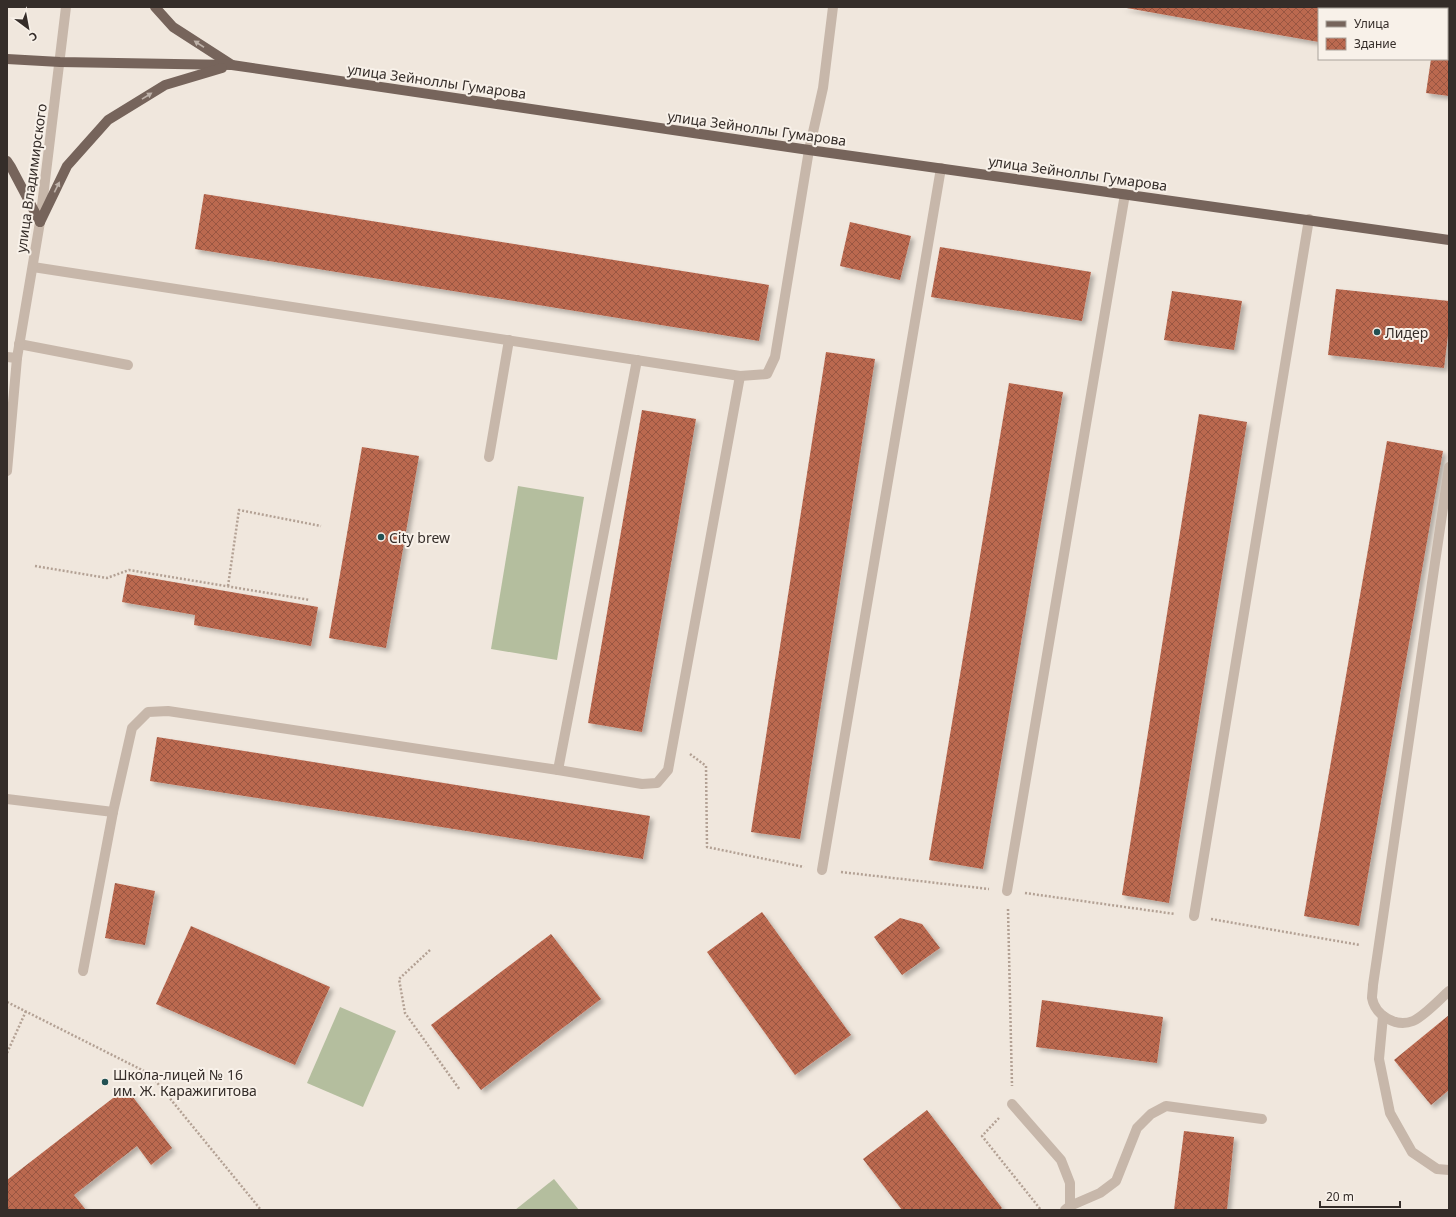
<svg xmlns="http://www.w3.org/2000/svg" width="1456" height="1217" font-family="'Noto Sans',sans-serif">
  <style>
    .pitch { fill: #b4be9e }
    .building { fill: url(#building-cross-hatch); filter: url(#shadow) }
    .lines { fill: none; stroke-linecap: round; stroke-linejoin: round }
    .path { stroke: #b3a194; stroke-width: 2.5; stroke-dasharray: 2 2; stroke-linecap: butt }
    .minor { stroke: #c7b7aa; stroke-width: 10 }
    .major { stroke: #76645b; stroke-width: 10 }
    .oneway { fill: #beb2a9 }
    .poi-dot { fill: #225153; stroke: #f8f1e9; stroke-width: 1.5 }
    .labels { text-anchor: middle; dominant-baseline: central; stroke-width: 4; stroke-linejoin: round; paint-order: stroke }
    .street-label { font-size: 14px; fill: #352d29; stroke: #f8f1e9 }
    .poi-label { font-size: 14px; fill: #352d29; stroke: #f8f1e9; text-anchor: start }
  </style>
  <defs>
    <pattern id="building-cross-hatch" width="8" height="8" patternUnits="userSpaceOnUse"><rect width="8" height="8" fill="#bb6950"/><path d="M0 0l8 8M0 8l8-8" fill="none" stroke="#995742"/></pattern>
    <filter id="shadow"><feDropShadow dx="3.5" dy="3.5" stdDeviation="2" flood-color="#0004"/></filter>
  </defs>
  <rect width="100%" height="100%" fill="#f0e7dd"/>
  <g class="pitch">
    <path d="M518 486 584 497 557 660 491 649Z"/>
    <path d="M340 1007 396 1031 363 1107 307 1083Z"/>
    <path d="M554 1179 579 1210H515Z"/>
  </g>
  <g class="building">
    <path d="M1121 7H1395L1402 8 1319 9V42Z"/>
    <path d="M1447 45 1449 46V96L1426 93 1431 59H1447Z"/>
    <path d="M204 194 769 285 759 341 195 249Z"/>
    <path d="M850 222 911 236 900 280 840 266Z"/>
    <path d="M940 247 1091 272 1082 321 931 297Z"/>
    <path d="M1336 289 1449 301V327L1444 368 1328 355Z"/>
    <path d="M1172 291 1242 301 1234 350 1164 340Z"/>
    <path d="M826 352 875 359 800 839 751 832Z"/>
    <path d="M1009 383 1063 392 983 869 929 860Z"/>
    <path d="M642 410 696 419 642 732 588 723Z"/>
    <path d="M1199 414 1247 422 1169 903 1122 895Z"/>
    <path d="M1387 441 1443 451 1359 926 1304 916Z"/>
    <path d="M362 447 419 456 386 648 329 638Z"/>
    <path d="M127 574 318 607 311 646 194 625 195 615 122 602Z"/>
    <path d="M157 737 650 816 643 859 150 781Z"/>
    <path d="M115 883 155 891 145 945 105 938Z"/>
    <path d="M762 912 851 1035 795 1075 707 952Z"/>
    <path d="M900 918 922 924 940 948 902 975 874 937Z"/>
    <path d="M191 926 330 987 295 1065 156 1004Z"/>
    <path d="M551 934 601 999 481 1090 431 1025Z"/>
    <path d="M1042 1000 1163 1017 1157 1063 1036 1047Z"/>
    <path d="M1449 1015V1090L1431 1105 1394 1060Z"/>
    <path d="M126 1088 172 1148 151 1165 137 1146 74 1195 86 1210H7V1180Z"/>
    <path d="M927 1110 1002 1208 1000 1210H902L863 1159Z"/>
    <path d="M1184 1131 1234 1137 1227 1210H1174Z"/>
  </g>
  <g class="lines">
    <g class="path">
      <path d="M35 566 107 578 129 570 310 600"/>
      <path d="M228 586 239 510 321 526"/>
      <path d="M690 754 706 766 707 847 804 867"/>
      <path d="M841 872 989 889"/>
      <path d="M1025 893 1175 914"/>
      <path d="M1008 909 1012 1086"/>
      <path d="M1211 919 1360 945"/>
      <path d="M430 950 399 979 405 1013 460 1090"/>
      <path d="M7 1002 150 1074 261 1210"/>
      <path d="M7 1053 26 1011"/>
      <path d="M999 1118 982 1136 1041 1210"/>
    </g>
    <g class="minor">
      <path d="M1406 7 1416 9"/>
      <path d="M1447 7 1449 9"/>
      <path d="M33 267 740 376 767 374 775 357 809 150 823 88 833 7"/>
      <path d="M19 344 128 365"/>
      <path d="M7 357 17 358"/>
      <path d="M489 457 509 340"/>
      <path d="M1449 467 1373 985C1373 989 1372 994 1372 998 1375 1015 1396 1028 1413 1021 1423 1017 1440 999 1449 991"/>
      <path d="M7 471 17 358 40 222 66 7"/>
      <path d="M558 770 637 360"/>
      <path d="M7 799 113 812 132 728 148 712 168 711 558 770 642 784 657 783 668 770 740 376"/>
      <path d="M822 870 941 168"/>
      <path d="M1007 891 1125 194"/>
      <path d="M1194 916 1309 219"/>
      <path d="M83 971 113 812"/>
      <path d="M1383 1016 1379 1059 1390 1113 1412 1152 1437 1169 1449 1170"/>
      <path d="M1012 1104 1061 1160 1070 1183V1206L1065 1210"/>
      <path d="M1070 1206 1100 1193 1116 1181 1137 1128 1151 1114 1166 1106 1262 1119"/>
    </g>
    <g class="major">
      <path d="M155 7 173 27 232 65"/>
      <path d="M7 59 60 62 232 65 809 150 1449 240"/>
      <path d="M7 161 11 167 40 222"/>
      <path d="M40 222 67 166 108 120 165 85 222 68"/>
    </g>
  </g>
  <defs><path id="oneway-solid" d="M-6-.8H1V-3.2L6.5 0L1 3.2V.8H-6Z"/></defs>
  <g class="oneway">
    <use href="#oneway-solid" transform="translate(199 44) rotate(-147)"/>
    <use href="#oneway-solid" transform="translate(147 96) rotate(-32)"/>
    <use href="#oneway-solid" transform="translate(57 187) rotate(-64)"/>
  </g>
  <g class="poi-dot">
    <circle cx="1377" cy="332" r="4"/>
    <circle cx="381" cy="537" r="4"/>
    <circle cx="105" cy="1082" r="4"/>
  </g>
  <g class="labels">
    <g class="street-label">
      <text transform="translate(437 81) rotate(8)">улица Зейноллы Гумарова</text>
      <text transform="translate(757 128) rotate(8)">улица Зейноллы Гумарова</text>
      <text transform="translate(1078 173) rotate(8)">улица Зейноллы Гумарова</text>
      <text transform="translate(31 178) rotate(-82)">улица Владимирского</text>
    </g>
    <g class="poi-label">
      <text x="1385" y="332">Лидер</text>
      <text x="389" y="537">City brew</text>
      <text x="113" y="1074">Школа-лицей № 16<tspan x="113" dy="16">им. Ж. Каражигитова</tspan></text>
    </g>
  </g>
  <rect width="1456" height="1217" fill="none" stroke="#352d29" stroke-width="16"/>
  <rect x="1318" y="8" width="130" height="52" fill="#f8f1e9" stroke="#aaa39c"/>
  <rect x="1326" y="21" width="20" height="6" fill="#76645b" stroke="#aaa39c"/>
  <text x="1354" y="28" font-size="12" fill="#352d29">Улица</text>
  <rect x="1326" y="38" width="20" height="12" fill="url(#building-cross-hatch)" stroke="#aaa39c"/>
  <text x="1354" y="48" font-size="12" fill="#352d29">Здание</text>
  <g transform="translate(28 28) rotate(148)" stroke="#f8f1e9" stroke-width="3" paint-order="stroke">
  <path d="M0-3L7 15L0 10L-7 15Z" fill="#352d29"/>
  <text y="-6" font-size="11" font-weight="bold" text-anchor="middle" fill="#352d29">С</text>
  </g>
  <path d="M1320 1201v6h80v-6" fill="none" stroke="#352d29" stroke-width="2"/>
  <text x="1326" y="1201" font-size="12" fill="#352d29" stroke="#f8f1e9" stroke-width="3" paint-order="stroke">20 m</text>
</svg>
